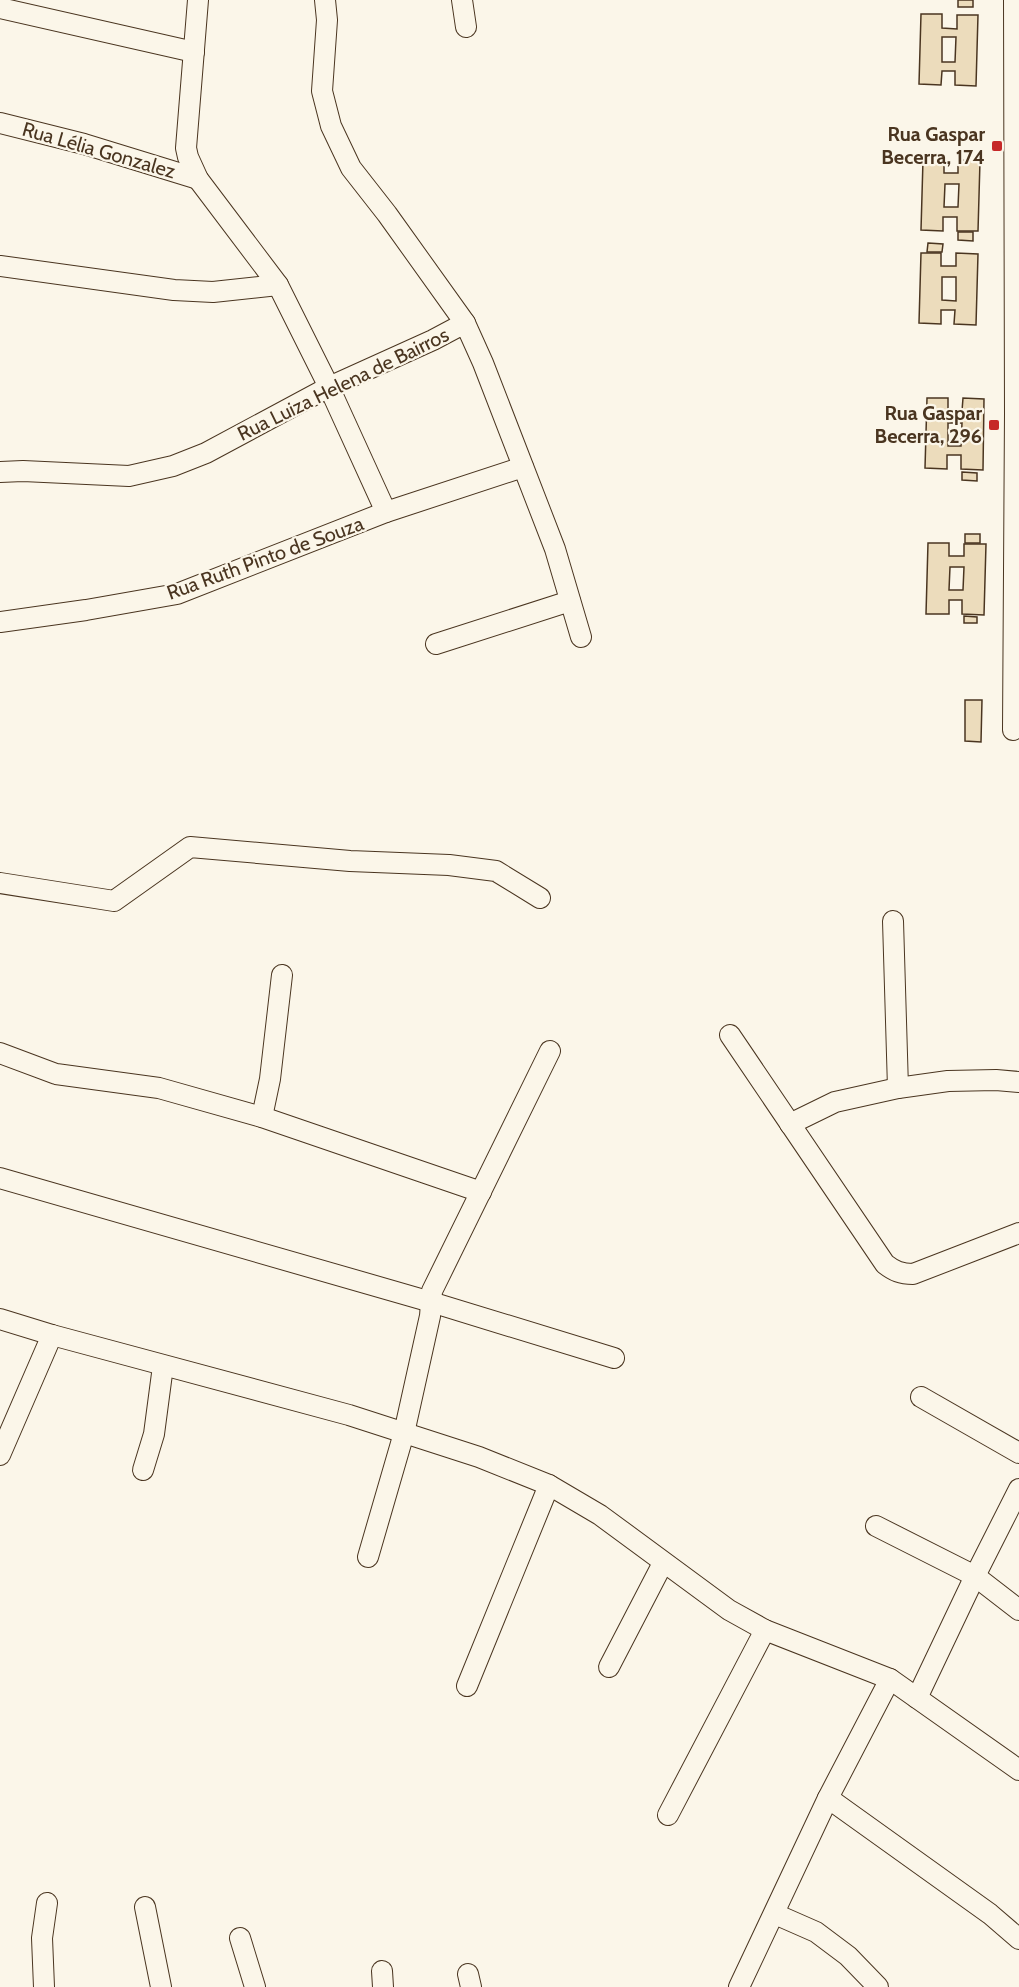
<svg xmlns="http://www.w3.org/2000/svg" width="1019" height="1987" font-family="Cabin,sans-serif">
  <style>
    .building { fill: #ecdcbc; stroke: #4a3520; stroke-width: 1.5; fill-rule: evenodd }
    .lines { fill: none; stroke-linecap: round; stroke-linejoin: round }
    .minor-casing { stroke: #4a3520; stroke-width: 22 }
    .minor { stroke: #fbf6e9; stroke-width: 20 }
    .poi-dot { fill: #c62828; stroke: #fbf6e9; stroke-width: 2 }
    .labels { text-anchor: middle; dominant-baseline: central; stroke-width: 4.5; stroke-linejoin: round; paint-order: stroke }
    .poi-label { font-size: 20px; font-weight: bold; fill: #4a3520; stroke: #fbf6e9; text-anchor: end }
    .street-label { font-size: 20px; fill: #4a3520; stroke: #fbf6e9 }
  </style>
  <rect width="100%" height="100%" fill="#fbf6e9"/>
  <g class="building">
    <rect x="958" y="0" width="15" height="7"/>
    <path d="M921 14H942V28L957 29V15H978L976 86 955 85V71H942L941 85 919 84ZM942 37H956L955 62H942Z"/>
    <path d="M923 160H944V173H958V160L980 161 978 231H957V217H943V231L921 230ZM945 184H959L958 207H944Z"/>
    <path d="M958 232H973V241L958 240Z"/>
    <path d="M928 243 943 244 942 252H927Z"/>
    <path d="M921 253H941V266H956V253L978 254 976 325 954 324 955 310H941V324L919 323ZM942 277H956V301L942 300Z"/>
    <path d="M927 398H948V411H962L963 398 984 399 983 470 961 469V455H947V469L925 468ZM948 423H962L961 446H948Z"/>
    <path d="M962 472 977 473V481L962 480Z"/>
    <rect x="965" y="534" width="15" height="9"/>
    <path d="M928 543H949V556H964V544H986L984 615 962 614V600H949V614H926ZM950 567H964L963 590H949Z"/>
    <path d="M964 616 977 617V623H964Z"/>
    <path d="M965 700H982L981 742 965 741Z"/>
  </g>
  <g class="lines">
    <defs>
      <g id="minor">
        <path d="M198 0 186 148 188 157 198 179 278 285 329 387 386 512"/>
        <path d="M325 0 327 20 322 91 331 126 351 168 387 214 465 323"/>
        <path d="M462 0 466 27"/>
        <path d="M0 8 194 52"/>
        <path d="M0 123 84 144 198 179"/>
        <path d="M0 266 174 290 213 292 278 285"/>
        <path d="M0 472 23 471 129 476 173 466 206 453 329 387 433 340 465 323 483 363 555 549 581 637"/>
        <path d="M0 622 86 610 177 594 386 512 523 467"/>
        <path d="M436 644 570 601"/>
        <path d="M1013 730 1015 413 1014 0"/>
        <path d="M0 883 114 901 190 847 350 861 449 865 496 871 540 898"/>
        <path d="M893 921 898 1088"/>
        <path d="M730 1035 885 1264C894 1271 901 1274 913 1274L1019 1233"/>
        <path d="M0 1053 56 1074 159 1088 262 1117 481 1192"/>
        <path d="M262 1117 270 1079 282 975"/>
        <path d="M790 1124 835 1102 898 1088 948 1081 996 1080 1019 1082"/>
        <path d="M0 1178 431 1302 614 1358"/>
        <path d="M0 1319 52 1335 349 1415 479 1457 549 1485 600 1515 729 1610 765 1630 890 1679 1019 1770"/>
        <path d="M921 1397 1019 1453"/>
        <path d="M0 1455 52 1335"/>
        <path d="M143 1470 154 1434 163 1366"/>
        <path d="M876 1526 975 1576 1019 1610"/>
        <path d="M368 1557 404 1433 430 1316 432 1291 550 1051"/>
        <path d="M609 1667 663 1563"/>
        <path d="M467 1686 549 1485"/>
        <path d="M917 1698 975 1576 1019 1489"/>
        <path d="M828 1798 990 1914 1019 1939"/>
        <path d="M668 1815 765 1630"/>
        <path d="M145 1907 161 1987"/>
        <path d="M775 1914 816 1932 848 1956 878 1987"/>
        <path d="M240 1938 255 1987"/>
        <path d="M382 1971 383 1987"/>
        <path d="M468 1974 471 1987"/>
        <path d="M44 1987 42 1938 47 1903"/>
        <path d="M739 1987 828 1798 890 1679"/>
      </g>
    </defs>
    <use href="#minor" class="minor-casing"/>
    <use href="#minor" class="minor"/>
  </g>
  <g class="poi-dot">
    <rect x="991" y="140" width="12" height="12" rx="3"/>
    <rect x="988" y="419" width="12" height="12" rx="3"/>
  </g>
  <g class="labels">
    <g class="poi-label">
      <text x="985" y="134">Rua Gaspar<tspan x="985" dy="23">Becerra, 174</tspan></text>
      <text x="982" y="413">Rua Gaspar<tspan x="982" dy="23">Becerra, 296</tspan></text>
    </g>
    <g class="street-label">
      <text transform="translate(99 150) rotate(16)">Rua Lélia Gonzalez</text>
      <text transform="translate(343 384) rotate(-26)">Rua Luiza Helena de Bairros</text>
      <text transform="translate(265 558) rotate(-20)">Rua Ruth Pinto de Souza</text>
    </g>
  </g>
</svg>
